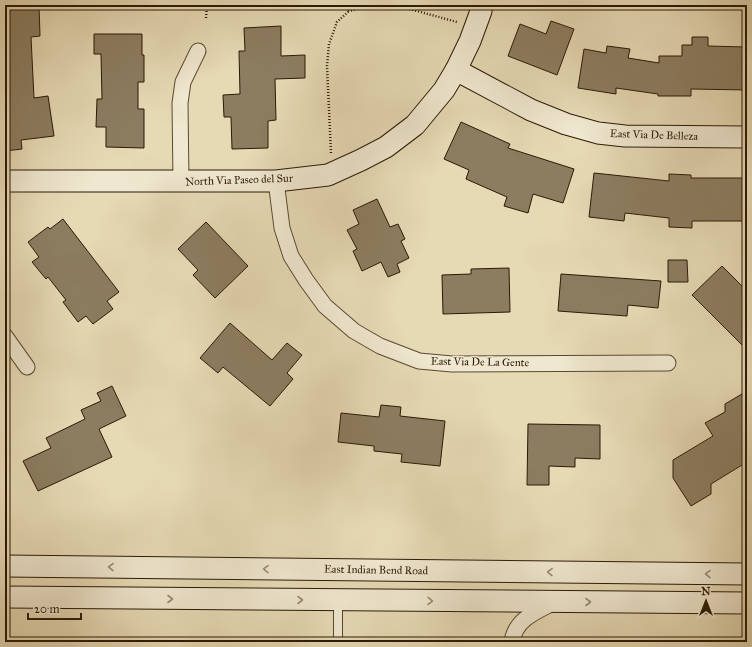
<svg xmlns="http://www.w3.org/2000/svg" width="752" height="647" font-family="'IM FELL Great Primer',serif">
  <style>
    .building { fill: #8c7d61; stroke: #2b1906 }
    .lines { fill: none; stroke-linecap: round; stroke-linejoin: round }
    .lane-casing { stroke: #5a4932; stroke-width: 10 }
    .street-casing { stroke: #5a4932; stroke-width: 17 }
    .secondary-casing { stroke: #2b1906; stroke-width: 23 }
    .path { stroke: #2b1906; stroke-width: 2.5; stroke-dasharray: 1 2; stroke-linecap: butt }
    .lane { stroke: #efe7cf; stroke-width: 8 }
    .street { stroke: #efe7cf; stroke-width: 15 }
    .secondary { stroke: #efe7cf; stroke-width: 21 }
    .oneway { stroke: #978a75 }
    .labels { text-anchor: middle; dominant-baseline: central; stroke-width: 3; stroke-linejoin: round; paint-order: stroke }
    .street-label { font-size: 11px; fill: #2b1906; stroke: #efe7cf }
  </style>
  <rect width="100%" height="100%" fill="#e6dab5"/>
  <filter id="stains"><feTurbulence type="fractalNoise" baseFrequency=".005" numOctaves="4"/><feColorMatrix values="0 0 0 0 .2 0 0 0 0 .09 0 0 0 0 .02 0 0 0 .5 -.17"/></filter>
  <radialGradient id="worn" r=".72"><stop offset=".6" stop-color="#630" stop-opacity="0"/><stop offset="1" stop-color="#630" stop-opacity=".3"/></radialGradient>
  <g class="building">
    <path d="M5 5H39L40 36 31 37 34 98 48 96 54 136 21 140 22 149 5 151Z"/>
    <path d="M551 21 574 29 557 75 508 56 520 24 546 34Z"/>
    <path d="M281 26V56L305 55V78L275 79 276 120 268 121V148L232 149 231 117H224L223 95 240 94 239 51H245L244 28Z"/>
    <path d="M94 34H142V55H144V82H138V109H144V148L106 147V127H96L97 99H102L101 54H94Z"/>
    <path d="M692 37H708V46L747 47V90L691 89V96H658V94L616 88V94L578 88 584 49 606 53 607 46 630 49 628 58 659 63V56H682V45H692Z"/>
    <path d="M461 122 510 144 508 148 574 169 563 203 533 194 528 213 504 206 507 197 466 179 469 170 444 159Z"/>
    <path d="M594 173 669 181V174L691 175V178H747V221H692V228L669 227V218L625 213 624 221 589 217Z"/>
    <path d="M377 199 390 227 398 224 405 239 401 241 409 258 397 264 400 272 388 277 381 262 362 271 353 251 357 249 347 230 359 224 353 210Z"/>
    <path d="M63 219 119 292 107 301 113 309 93 324 86 316 78 322 63 302 66 300 48 277 46 279 32 262 39 257 28 242 48 227 50 229Z"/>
    <path d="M206 222 248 266 215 298 193 275 198 270 178 249Z"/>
    <path d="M668 260H687L688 282H668Z"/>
    <path d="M722 266 747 291V350L692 295Z"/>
    <path d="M509 268 510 312 443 314 442 275 471 274V269Z"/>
    <path d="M561 274 661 281 658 308 628 305 627 316 558 311Z"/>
    <path d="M230 323 272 360 287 343 302 355 287 373 293 379 270 406 223 367 218 373 200 358Z"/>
    <path d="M112 386 126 416 99 429 112 457 38 491 23 461 51 448 46 438 85 419 81 410 101 401 97 393Z"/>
    <path d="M747 391V462L711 484V494L691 506 673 478V460L713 436 705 423 725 412V404Z"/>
    <path d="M381 405 401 407 400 416 445 421 440 466 401 462 402 454 374 451V446L338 442 341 413 379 417Z"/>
    <path d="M528 424 600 425V459L575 458V467L549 466V485H527Z"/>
  </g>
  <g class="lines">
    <defs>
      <path id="lane" d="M338 642V601"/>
      <g id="street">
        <path d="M276 181 282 228 291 256 306 280 325 306 354 331 380 346 419 361 452 364 668 363"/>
        <path d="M181 182 180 103 183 82 198 51"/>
        <path d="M5 336 27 367"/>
        <path d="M512 642C515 620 535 612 553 603"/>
      </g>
      <g id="secondary">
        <path d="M456 70 531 110 566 124 598 133 625 136 747 137"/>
        <path d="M5 181H276L328 175 361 160 386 147 415 125 444 90 456 70 470 41 481 11V5"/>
        <path d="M5 566 747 574"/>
        <path d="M5 597 747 603"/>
      </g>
    </defs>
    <use href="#lane" class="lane-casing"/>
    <use href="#street" class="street-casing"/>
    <use href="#secondary" class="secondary-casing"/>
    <g class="path">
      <path d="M341 5 349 11 373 5"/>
      <path d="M395 5 457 22"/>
      <path d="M206 18 207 5"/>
      <path d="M331 153 327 66 329 44 337 22 349 11"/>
    </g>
    <use href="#lane" class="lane"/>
    <use href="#street" class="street"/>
    <use href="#secondary" class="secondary"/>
  </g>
  <defs><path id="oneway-chevron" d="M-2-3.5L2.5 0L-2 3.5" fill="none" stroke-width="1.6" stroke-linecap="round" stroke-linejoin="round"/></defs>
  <g class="oneway">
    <use href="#oneway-chevron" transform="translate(111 567) rotate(-179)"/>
    <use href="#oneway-chevron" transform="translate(266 569) rotate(-179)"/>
    <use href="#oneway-chevron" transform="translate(550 572) rotate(-179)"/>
    <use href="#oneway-chevron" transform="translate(708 574) rotate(-179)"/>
    <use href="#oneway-chevron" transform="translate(170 599)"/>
    <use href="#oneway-chevron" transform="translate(300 600)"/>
    <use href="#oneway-chevron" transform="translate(430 601) rotate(1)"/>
    <use href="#oneway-chevron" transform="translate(588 602)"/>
  </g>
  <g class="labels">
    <g class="street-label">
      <text transform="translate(654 135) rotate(2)">East Via De Belleza</text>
      <text transform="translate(239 180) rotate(-2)">North Via Paseo del Sur</text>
      <text transform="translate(480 362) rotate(1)">East Via De La Gente</text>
      <text transform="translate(376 570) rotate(1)">East Indian Bend Road</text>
    </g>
  </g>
  <rect width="752" height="647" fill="none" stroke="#e6dab5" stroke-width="20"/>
  <rect x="6" y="6" width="740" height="635" fill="none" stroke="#2b1906" stroke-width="2"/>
  <rect x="10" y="10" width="732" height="627" fill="none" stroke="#2b1906"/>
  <g transform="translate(706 601)" stroke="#efe7cf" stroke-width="3" paint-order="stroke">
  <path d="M0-3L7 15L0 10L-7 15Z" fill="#2b1906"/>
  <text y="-6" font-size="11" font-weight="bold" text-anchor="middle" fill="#2b1906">N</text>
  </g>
  <path d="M28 613v6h53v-6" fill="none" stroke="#2b1906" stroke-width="2"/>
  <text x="34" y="613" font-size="12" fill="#2b1906" stroke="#efe7cf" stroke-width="3" paint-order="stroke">20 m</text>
  <rect width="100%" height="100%" filter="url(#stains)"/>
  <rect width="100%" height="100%" fill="url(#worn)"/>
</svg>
